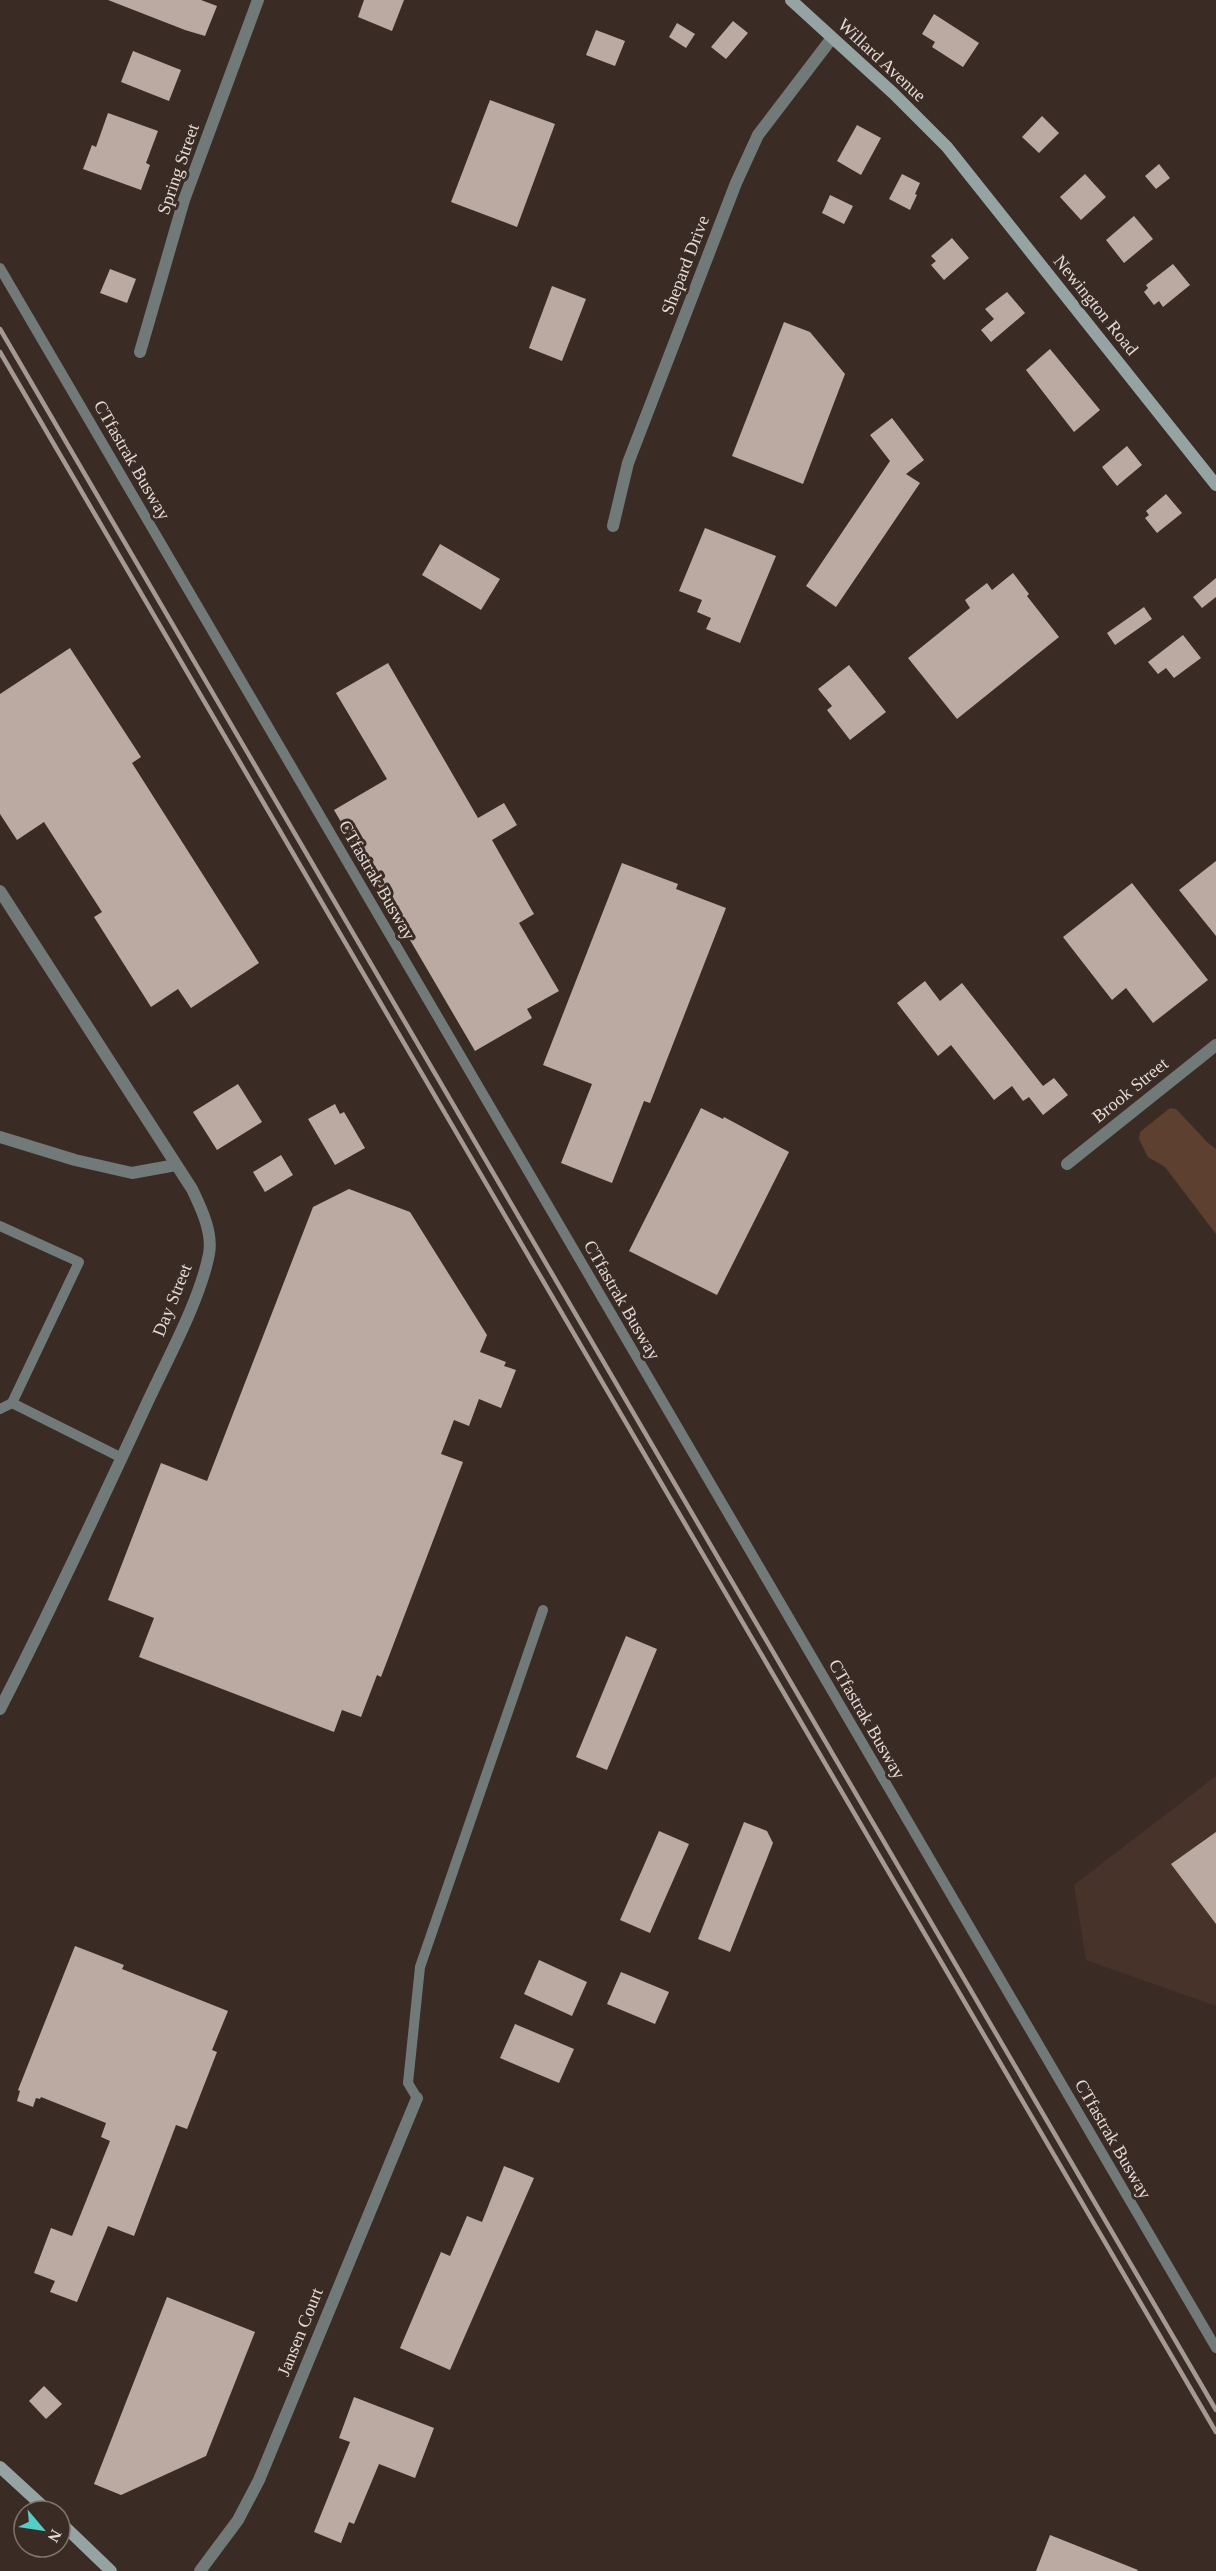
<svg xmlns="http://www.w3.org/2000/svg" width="1216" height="2571" font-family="'Times New Roman',serif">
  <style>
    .built { fill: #47332a }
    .green { fill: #5e4030 }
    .building { fill: #bbaaa1 }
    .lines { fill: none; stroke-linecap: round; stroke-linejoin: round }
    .lane { stroke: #717a79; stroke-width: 10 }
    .street { stroke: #717a79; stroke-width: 12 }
    .secondary { stroke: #95a4a3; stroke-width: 12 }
    .rail { stroke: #a49993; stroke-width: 4.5 }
    .labels { text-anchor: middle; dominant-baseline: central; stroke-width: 6; stroke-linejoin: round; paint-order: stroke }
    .street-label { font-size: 18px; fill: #e3dad5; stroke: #3a2c25 }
  </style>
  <rect width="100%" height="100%" fill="#3a2c25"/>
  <path class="built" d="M1216 1776V2006L1086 1960 1074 1885Z"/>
  <path class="green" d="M1170 1108 1176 1109 1208 1143 1216 1149V1234L1165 1167 1148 1157 1139 1139 1140 1132Z"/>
  <g class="building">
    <path d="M108 0H201L217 6 205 36 185 30Z"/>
    <path d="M364 0H404L392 31 358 17Z"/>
    <path d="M934 14 979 43 963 67 932 47 935 42 922 34Z"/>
    <path d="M733 21 748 33 726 59 711 47Z"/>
    <path d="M677 23 695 34 686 48 669 37Z"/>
    <path d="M596 30 625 41 615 66 586 55Z"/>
    <path d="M133 51 181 70 169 101 121 82Z"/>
    <path d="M490 100 555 124 517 227 451 202Z"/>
    <path d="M108 113 158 131 146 163 150 165 141 190 83 169 92 145 96 147Z"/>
    <path d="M1042 116 1059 133 1039 153 1022 137Z"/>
    <path d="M857 125 881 138 861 175 837 161Z"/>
    <path d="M1159 164 1170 178 1156 189 1145 176Z"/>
    <path d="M902 174 920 183 915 194 917 195 910 210 889 199Z"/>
    <path d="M1085 174 1106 197 1081 220 1060 197Z"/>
    <path d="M830 195 853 206 844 224 822 213Z"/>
    <path d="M1134 216 1153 239 1124 263 1106 240Z"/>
    <path d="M952 238 969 258 944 280 931 265 936 261 931 256Z"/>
    <path d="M1173 264 1190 285 1163 307 1159 301 1154 305 1144 292 1148 288 1146 285Z"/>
    <path d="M110 269 136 279 127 303 100 293Z"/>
    <path d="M552 286 586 299 562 361 529 348Z"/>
    <path d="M1007 292 1025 313 991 342 981 330 994 319 985 309Z"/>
    <path d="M784 322 810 332 845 374 803 484 732 456Z"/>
    <path d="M1050 349 1100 410 1074 432 1026 370Z"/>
    <path d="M892 418 924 460 906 474 920 483 836 607 806 586 890 461 870 435Z"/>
    <path d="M1127 446 1142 465 1117 486 1102 467Z"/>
    <path d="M1166 494 1182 513 1157 533 1145 518 1149 515 1146 511Z"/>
    <path d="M705 528 776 556 740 643 706 629 711 618 697 612 702 600 679 591Z"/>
    <path d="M440 544 500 579 481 610 422 575Z"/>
    <path d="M1013 573 1029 594 1027 596 1059 637 957 719 908 658 970 608 965 600 987 583 992 590Z"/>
    <path d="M1216 578V597L1202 608 1193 597Z"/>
    <path d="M1144 607 1152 619 1115 645 1107 633Z"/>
    <path d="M1183 635 1201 658 1174 678 1166 668 1158 674 1148 662Z"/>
    <path d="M70 648 141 757 132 763 259 963 191 1008 178 989 151 1007 94 917 102 912 44 822 17 840 0 814V694Z"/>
    <path d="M388 663 478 818 504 803 517 825 492 840 534 914 519 923 559 991 527 1009 532 1018 475 1051 334 810 387 779 336 693Z"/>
    <path d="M849 665 886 712 850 740 827 710 832 706 818 689Z"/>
    <path d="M1216 861V936L1179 890Z"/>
    <path d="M622 863 678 884 676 889 726 908 650 1103 644 1101 612 1183 561 1163 592 1084 543 1065Z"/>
    <path d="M1132 883 1208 980 1153 1023 1126 988 1112 1000 1063 937Z"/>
    <path d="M925 981 940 1001 962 983 1043 1086 1054 1078 1068 1095 1043 1115 1029 1097 1023 1101 1012 1086 994 1100 951 1045 938 1056 897 1003Z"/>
    <path d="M238 1084 262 1122 217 1150 193 1112Z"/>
    <path d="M335 1104 340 1114 344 1112 365 1148 335 1165 308 1119Z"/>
    <path d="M701 1108 723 1119 724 1117 789 1152 717 1295 629 1251Z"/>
    <path d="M281 1155 293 1175 265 1192 253 1172Z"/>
    <path d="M349 1189 410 1212 487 1335 480 1352 506 1362 504 1366 516 1370 501 1408 479 1399 469 1426 454 1420 441 1454 463 1462 381 1677 377 1675 361 1717 342 1710 334 1732 139 1657 154 1618 108 1600 161 1463 207 1481 313 1207Z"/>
    <path d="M626 1636 657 1649 607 1770 576 1757Z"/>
    <path d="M744 1822 767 1831 773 1843 730 1952 698 1939Z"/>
    <path d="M659 1831 689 1844 650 1933 620 1920Z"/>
    <path d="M1216 1832V1924L1171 1864Z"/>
    <path d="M75 1946 124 1965 122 1969 228 2011 212 2050 217 2052 187 2129 176 2125 134 2236 108 2226 77 2302 50 2292 55 2281 34 2273 51 2228 72 2236 110 2141 101 2137 106 2123 41 2097 40 2099 36 2098 33 2107 17 2101 20 2091 18 2090Z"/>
    <path d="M539 1960 587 1982 572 2016 524 1994Z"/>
    <path d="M621 1972 669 1992 655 2024 607 2004Z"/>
    <path d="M515 2024 574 2049 559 2083 500 2058Z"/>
    <path d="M504 2166 534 2178 450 2370 400 2348 441 2252 450 2256 467 2216 482 2222Z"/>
    <path d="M167 2297 255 2332 206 2456 121 2495 94 2484Z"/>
    <path d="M44 2386 62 2404 46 2419 29 2401Z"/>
    <path d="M354 2397 434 2428 415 2478 379 2464 354 2524 349 2522 341 2543 314 2532 350 2442 339 2438Z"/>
    <path d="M1050 2535 1138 2570 1137 2571H1036Z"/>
  </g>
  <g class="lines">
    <g class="lane">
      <path d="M0 268 1216 2348"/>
      <path d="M0 1226 79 1262 12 1403 122 1458"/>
      <path d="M0 1409 12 1403"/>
      <path d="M417 2098 408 2083 420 1967 543 1610"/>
    </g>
    <g class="street">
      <path d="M140 352 184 200 258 0"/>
      <path d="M613 526 628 463 736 183 758 135 832 38"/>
      <path d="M0 891 192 1189C201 1208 213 1232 209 1254 200 1300 168 1358 148 1401 100 1505 52 1608 0 1709"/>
      <path d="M0 1137 75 1160 132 1173 176 1165"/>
      <path d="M1067 1164 1216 1045"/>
      <path d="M200 2571 238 2520 259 2480 417 2098"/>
    </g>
    <g class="secondary">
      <path d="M791 0 893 93 947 147 1216 485"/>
      <path d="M0 2467 48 2511"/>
      <path d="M60 2522 111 2571"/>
    </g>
    <g class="rail">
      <path d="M0 329 1216 2410"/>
      <path d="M0 352 1216 2432"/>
    </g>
  </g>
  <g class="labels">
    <g class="street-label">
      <text transform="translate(882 60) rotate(43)">Willard Avenue</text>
      <text transform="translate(178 169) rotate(-71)">Spring Street</text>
      <text transform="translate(685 265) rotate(-69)">Shepard Drive</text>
      <text transform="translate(1096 305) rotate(51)">Newington Road</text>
      <text transform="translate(132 460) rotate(60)">CTfastrak Busway</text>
      <text transform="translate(377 880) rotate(60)">CTfastrak Busway</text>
      <text transform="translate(1130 1090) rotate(-39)">Brook Street</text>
      <text transform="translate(172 1300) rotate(-68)">Day Street</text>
      <text transform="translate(622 1300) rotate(60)">CTfastrak Busway</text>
      <text transform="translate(867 1719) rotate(60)">CTfastrak Busway</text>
      <text transform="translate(1113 2139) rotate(60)">CTfastrak Busway</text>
      <text transform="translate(300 2332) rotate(-68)">Jansen Court</text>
    </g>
  </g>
  <g transform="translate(42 2529) rotate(119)"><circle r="28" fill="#3a2c25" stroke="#7e726b" stroke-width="1.5"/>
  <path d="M0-4.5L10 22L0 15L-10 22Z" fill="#54cdc7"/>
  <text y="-9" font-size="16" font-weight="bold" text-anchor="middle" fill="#e3dad5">N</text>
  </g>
</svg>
